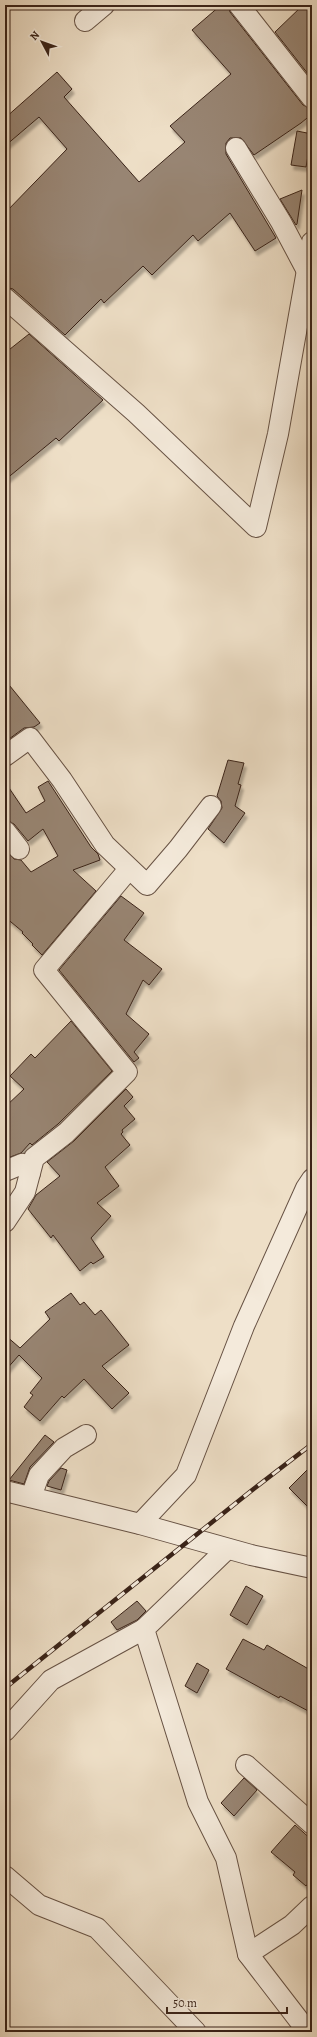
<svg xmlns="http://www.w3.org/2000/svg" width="317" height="2037" font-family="Alegreya,serif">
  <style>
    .building { fill: #988573; stroke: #3a2318; filter: url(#shadow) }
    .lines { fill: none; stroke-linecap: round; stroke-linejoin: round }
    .minor-casing { stroke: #675244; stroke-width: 22 }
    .minor { stroke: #f4eadb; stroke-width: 20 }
    .rail-casing { stroke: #3a2318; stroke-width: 4.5 }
    .rail { stroke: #f4eadb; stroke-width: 3; stroke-dasharray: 9; stroke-linecap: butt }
  </style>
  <defs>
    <filter id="shadow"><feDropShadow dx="2.5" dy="4.5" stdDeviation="1" flood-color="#0004"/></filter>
  </defs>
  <rect width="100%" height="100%" fill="#eedfc7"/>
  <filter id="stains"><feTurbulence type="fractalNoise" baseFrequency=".005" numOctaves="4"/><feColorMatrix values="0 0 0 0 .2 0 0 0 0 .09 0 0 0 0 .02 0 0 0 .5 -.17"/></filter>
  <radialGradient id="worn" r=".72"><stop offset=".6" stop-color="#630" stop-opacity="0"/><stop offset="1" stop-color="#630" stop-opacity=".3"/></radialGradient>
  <g class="building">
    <path d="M221 5H228L230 12 303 105 312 109V114L301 123 254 155 241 138H230L226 143V154L276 238 255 251 230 213 198 241 193 235 152 275 143 266 104 303 101 299 65 335 13 289 5 287V213L67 149 39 117 5 146V118L57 72 72 89 64 97 139 182 185 142 170 126 231 74 192 30Z"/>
    <path d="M303 5H312V79L275 32Z"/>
    <path d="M297 131 312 134 306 167 291 165Z"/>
    <path d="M302 190 297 224 296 225 280 199Z"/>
    <path d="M29 334 103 400 59 441 56 438 5 480V353Z"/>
    <path d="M5 680 40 723 34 727 24 728 5 742Z"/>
    <path d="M228 760 244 763 238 784 241 785 235 806 245 813 224 843 208 829 222 808 221 801 217 796Z"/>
    <path d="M48 781 91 847 98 854 100 860 73 870 96 891 42 955 32 945 33 944 22 933 23 932 5 917V850L14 859 21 860 31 872 58 856 43 829 28 841 14 824 5 820V782L26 813 45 801 38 787Z"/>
    <path d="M121 896 144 913 124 940 162 969 149 985 143 980 126 1014 149 1034 134 1052 139 1058 134 1062 59 970Z"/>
    <path d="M71 1021 112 1071 58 1124 32 1145 30 1143 21 1153 5 1159V1107L24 1089 10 1076 31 1054 35 1058Z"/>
    <path d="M126 1089 133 1097 124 1106 135 1119 122 1130 123 1132 121 1134 130 1145 105 1167 119 1186 97 1203 111 1216 91 1238 104 1257 93 1264 91 1262 80 1271 53 1235 51 1238 28 1209 36 1195 60 1176 47 1162 74 1141Z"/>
    <path d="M71 1293 80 1305 84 1302 95 1315 101 1310 129 1345 102 1366 129 1393 112 1409 84 1379 64 1398 62 1396 40 1421 24 1407 33 1395 30 1393 42 1378 19 1355 5 1371V1335L20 1348 50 1319 45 1312Z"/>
    <path d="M45 1435 54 1442 30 1467 24 1484 9 1480Z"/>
    <path d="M312 1465V1511L289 1488Z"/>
    <path d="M61 1468 67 1470 61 1490 47 1486 49 1481Z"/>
    <path d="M246 1586 263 1596 247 1625 230 1615Z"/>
    <path d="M137 1601 146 1611 137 1620 117 1630 111 1622Z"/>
    <path d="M243 1639 264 1650 267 1645 312 1671V1713L280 1696 279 1698 226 1669Z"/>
    <path d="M197 1663 209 1670 197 1693 185 1686Z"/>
    <path d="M244 1778 257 1790 234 1816 221 1803Z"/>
    <path d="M295 1825 312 1840V1879L306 1886 293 1875 295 1872 271 1852Z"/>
  </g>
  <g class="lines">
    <defs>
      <g id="minor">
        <path d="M239 5 312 98"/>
        <path d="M85 21 104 5"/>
        <path d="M236 148 281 222 307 271"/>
        <path d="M5 298 136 413 256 527 278 434 312 242"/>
        <path d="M5 756 30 738 62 780 105 845 147 885 178 849 211 806"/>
        <path d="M5 831 19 849"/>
        <path d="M5 1171 22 1164 30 1173"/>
        <path d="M5 1222 25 1192 34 1158 66 1133 127 1072 44 970 129 869"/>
        <path d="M5 1491 140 1524 251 1555 312 1568"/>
        <path d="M31 1497 39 1475 64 1448 86 1435"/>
        <path d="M140 1524 186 1475 244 1326 306 1188 312 1179"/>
        <path d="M227 1549 144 1629 198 1802 226 1858 248 1954 308 2032"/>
        <path d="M5 1731 51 1680 144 1629"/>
        <path d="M246 1765 312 1824"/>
        <path d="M5 1876 39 1905 97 1928 196 2032"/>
        <path d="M248 1954 292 1925 312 1906"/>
      </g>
    </defs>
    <use href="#minor" class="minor-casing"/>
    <use href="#minor" class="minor"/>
    <defs>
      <path id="rail" d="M5 1688 251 1491 312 1444"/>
    </defs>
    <use href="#rail" class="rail-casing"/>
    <use href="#rail" class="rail"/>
  </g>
  <rect width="317" height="2037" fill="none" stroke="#eedfc7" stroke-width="20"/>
  <rect x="6" y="6" width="305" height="2025" fill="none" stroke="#3a2318" stroke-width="2"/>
  <rect x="10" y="10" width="297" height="2017" fill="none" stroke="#3a2318"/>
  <g transform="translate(42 42) rotate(311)" stroke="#f4eadb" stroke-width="3" paint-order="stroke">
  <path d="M0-3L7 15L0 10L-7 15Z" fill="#3a2318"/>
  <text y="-6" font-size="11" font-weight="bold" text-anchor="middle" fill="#3a2318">N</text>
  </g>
  <path d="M167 2007v6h120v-6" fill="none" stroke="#3a2318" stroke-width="2"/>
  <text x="173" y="2007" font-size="12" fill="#3a2318" stroke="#f4eadb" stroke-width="3" paint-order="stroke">50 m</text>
  <rect width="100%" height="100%" filter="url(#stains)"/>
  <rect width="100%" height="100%" fill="url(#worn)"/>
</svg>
